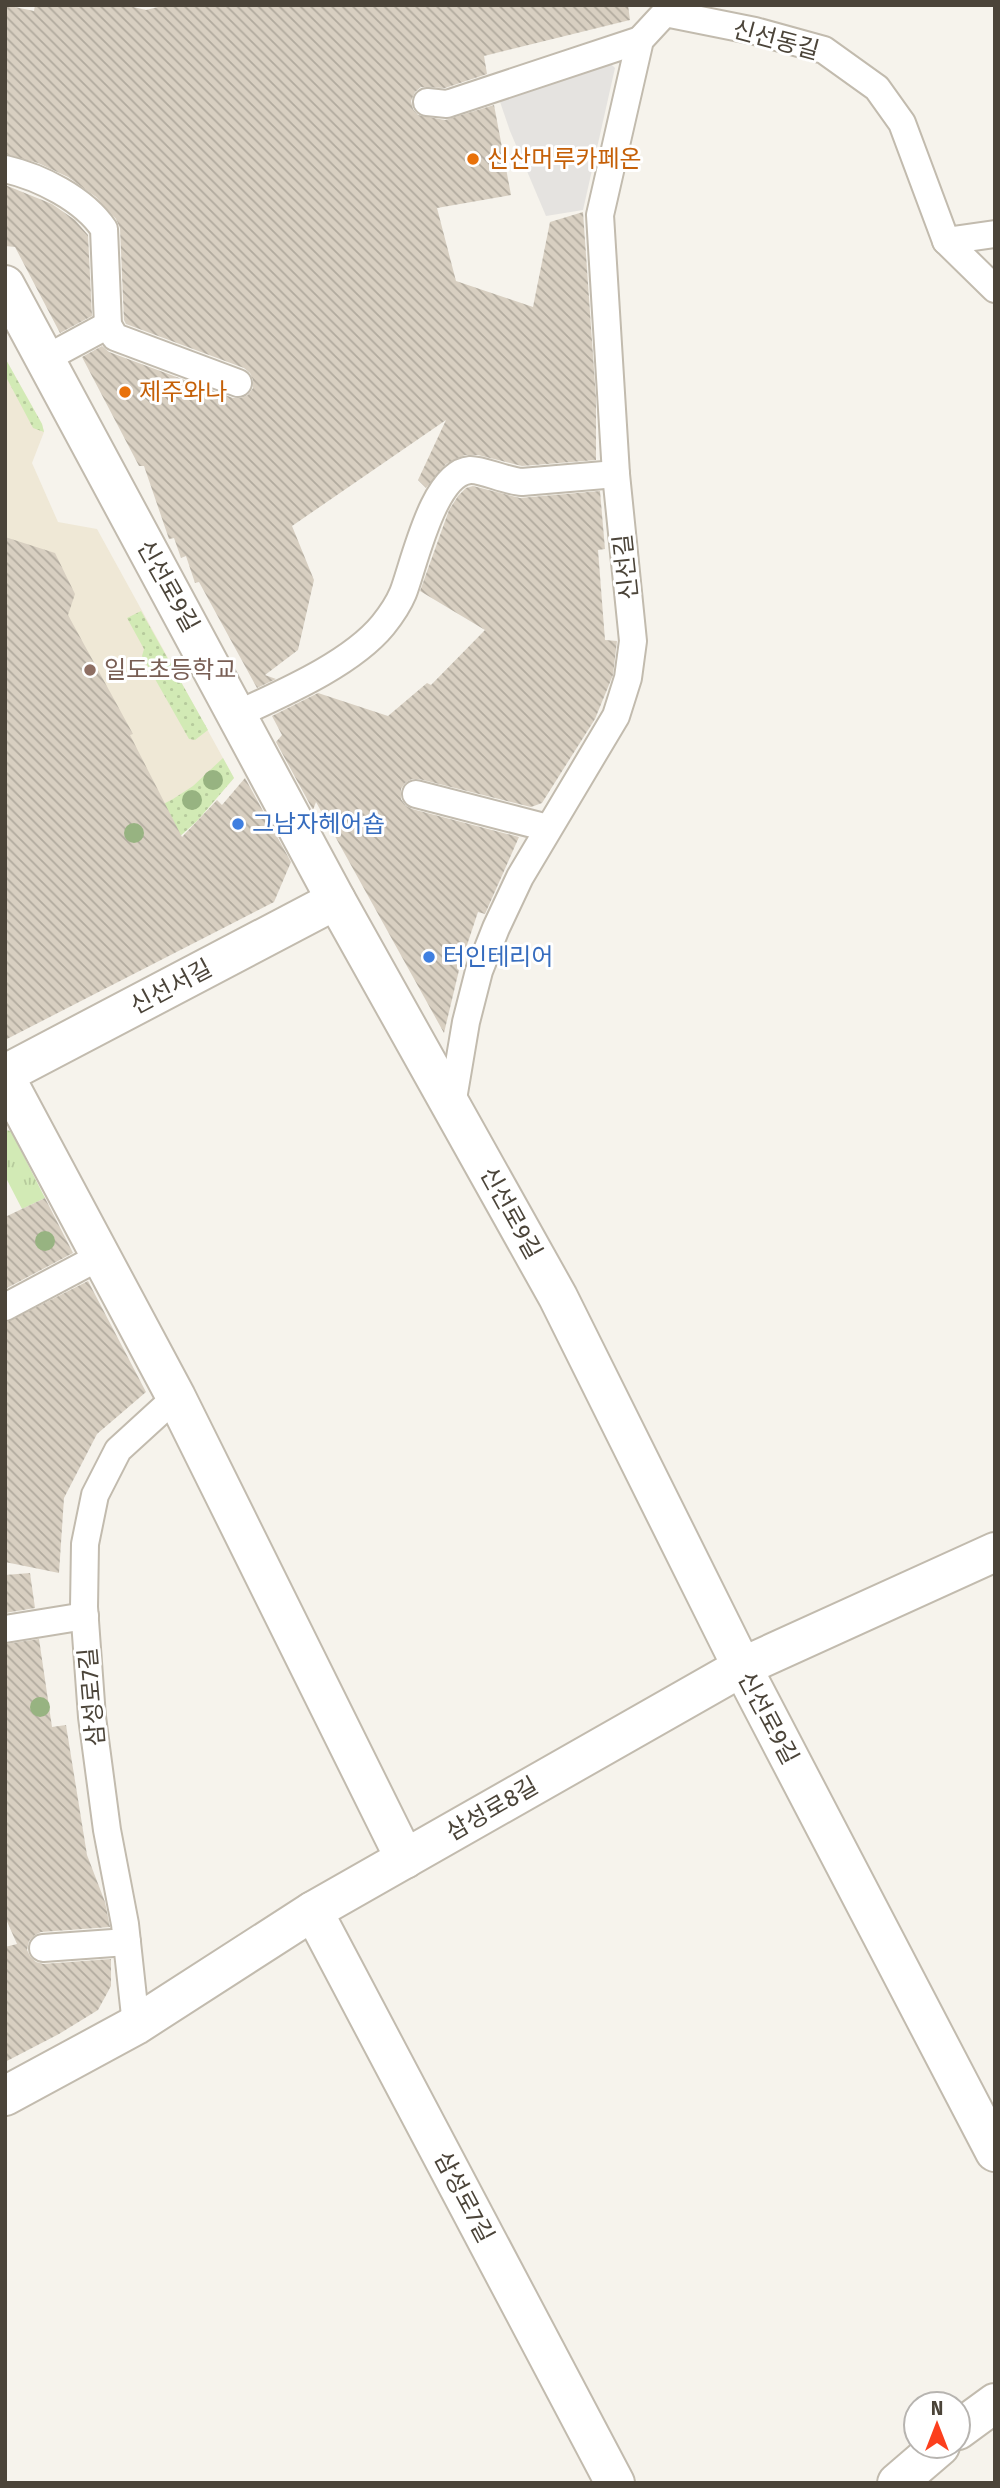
<svg xmlns="http://www.w3.org/2000/svg" width="1000" height="2488" font-family="'Fira Sans','Noto Sans KR',sans-serif">
  <style>
    .education { fill: #efe8d6 }
    .grass { fill: url(#grass-tufts) }
    .park { fill: url(#park-dots) }
    .parking { fill: #e5e3e0 }
    .building { fill: url(#building-back-hatch) }
    .lines { fill: none; stroke-linecap: round; stroke-linejoin: round }
    .service-casing { stroke: #c2bbae; stroke-width: 30 }
    .minor-casing { stroke: #c2bbae; stroke-width: 42 }
    .tertiary-casing { stroke: #c2bbae; stroke-width: 42 }
    .service { stroke: #fff; stroke-width: 26 }
    .minor { stroke: #fff; stroke-width: 38 }
    .tertiary { stroke: #fff; stroke-width: 38 }
    .tree { fill: #97b381 }
    .food-dot { fill: #e8710a; stroke: #fff; stroke-width: 2.5 }
    .education-dot { fill: #8d6e63; stroke: #fff; stroke-width: 2.5 }
    .shop-dot { fill: #3f7fe0; stroke: #fff; stroke-width: 2.5 }
    .labels { text-anchor: middle; dominant-baseline: central; stroke-width: 6; stroke-linejoin: round; paint-order: stroke }
    .street-label { font-size: 24px; fill: #4b4439; stroke: #fff }
    .food-label { font-size: 24px; fill: #c56008; stroke: #fff; text-anchor: start }
    .education-label { font-size: 24px; fill: #785e54; stroke: #fff; text-anchor: start }
    .shop-label { font-size: 24px; fill: #366cbe; stroke: #fff; text-anchor: start }
  </style>
  <defs>
    <pattern id="grass-tufts" width="24" height="20" patternUnits="userSpaceOnUse" patternTransform="scale(1.75)"><rect width="24" height="20" fill="#d2eab5"/><path d="M3 7l-1-3M5 7V3M7 7l1-3M15 17l-1-3M17 17v-4M19 17l1-3" fill="none" stroke="#b6ca9c"/></pattern>
    <pattern id="park-dots" width="8" height="8" patternUnits="userSpaceOnUse" patternTransform="scale(1.75)"><rect width="8" height="8" fill="#d2eab5"/><path d="M2 2h.1M6 6h.1" fill="none" stroke="#b6ca9c" stroke-width="1.8" stroke-linecap="round"/></pattern>
    <pattern id="building-back-hatch" width="6" height="6" patternUnits="userSpaceOnUse" patternTransform="scale(1.75)"><rect width="6" height="6" fill="#d8cfc1"/><path d="M-1 5l2 2M0 0l6 6M5-1l2 2" fill="none" stroke="#b1aa9e"/></pattern>
  </defs>
  <rect width="100%" height="100%" fill="#f6f3ec"/>
  <path class="education" d="M5 358 42 424 44 432 32 463 58 522 97 529 234 778 197 821 5 953Z"/>
  <path class="grass" d="M5 1130 11 1131 45 1198 22 1209 5 1176Z"/>
  <g class="park">
    <path d="M5 358 42 424 44 432 33 428 5 375Z"/>
    <path d="M141 611 208 730 195 740 189 739 142 656 144 649 127 618Z"/>
    <path d="M223 758 234 778 197 821 144 869 45 866 173 799 193 786Z"/>
  </g>
  <path class="parking" d="M610 63 615 68 583 210 546 216 510 131 499 99Z"/>
  <g class="building">
    <path d="M5 5 34 11 35 5H125L146 10 166 5H628L630 20 484 56 487 74 445 88 421 87 415 92 411 101 413 109 418 115 445 120 494 105 511 195 437 208 456 281 533 307 550 222 583 212 596 398V460L522 466 478 455H465L446 464 426 488 418 480 446 420 292 526 314 580 298 650 265 675 276 679 257 688 199 582 195 583 186 556 181 558 174 538 169 539 144 466H139L82 357 102 346 109 352 233 398H241L248 395 253 388V380L250 373 244 368 126 324 124 320 120 228 116 219 96 197 68 177 38 163 5 154Z"/>
    <path d="M5 185 52 204 75 220 88 235 92 316 60 333 15 247 5 246Z"/>
    <path d="M473 486 520 498 600 491 605 549 598 550 605 640 617 641 613 675 595 719 542 803 531 807 419 779H412L405 783 401 789V799L406 806 412 809 519 837 485 914 478 912 460 966 444 1033 316 802 313 810 276 742 282 735 272 716 318 693 388 716 427 683 431 685 485 630 420 591 449 510 458 496 466 488Z"/>
    <path d="M5 537 55 553 75 594 68 615 133 734 130 735 182 837 217 800 222 805 245 778 291 862 274 902 5 1040Z"/>
    <path d="M45 1198 73 1253 5 1289V1217Z"/>
    <path d="M88 1281 146 1392 97 1434 64 1498 59 1573 5 1562V1323Z"/>
    <path d="M30 1573 35 1608 5 1613V1575Z"/>
    <path d="M39 1639 52 1727 66 1725 87 1855 105 1902 110 1927 41 1932 35 1935 29 1941 27 1950 30 1956 36 1962 43 1964 111 1959V1986L98 2010 59 2034 5 2062V1947L17 1944 5 1917V1644Z"/>
  </g>
  <g class="lines">
    <defs>
      <g id="service">
        <path d="M665 13 755 31 824 50 877 88 902 123 946 241 995 289"/>
        <path d="M427 102 447 104 640 40"/>
        <path d="M5 169C40 177 84 199 104 229L108 325 115 337 238 383"/>
        <path d="M946 241 995 234"/>
        <path d="M45 359 108 325"/>
        <path d="M238 714C283 693 351 664 383 625 391 615 398 605 403 593 414 565 433 473 470 470 481 469 506 481 522 482L616 474"/>
        <path d="M416 794 548 828"/>
        <path d="M452 1105 466 1022 479 971 496 928 520 877 616 716 628 678 633 641 616 474 600 215 640 40 665 13"/>
        <path d="M5 1307 101 1256"/>
        <path d="M5 1629 85 1616"/>
        <path d="M43 1948 127 1942"/>
        <path d="M136 2025 125 1924 107 1830 92 1717 84 1607 85 1544 95 1495 118 1450 176 1397"/>
      </g>
      <g id="minor">
        <path d="M5 285 336 900 558 1297 742 1667 995 2152"/>
        <path d="M5 1074 336 900"/>
        <path d="M5 1077 176 1397 405 1859"/>
        <path d="M313 1911 615 2483"/>
        <path d="M5 2096 136 2025 313 1911 742 1667 995 1552"/>
      </g>
      <g id="tertiary">
        <path d="M958 2430 995 2403"/>
        <path d="M897 2483 940 2446"/>
      </g>
    </defs>
    <use href="#service" class="service-casing"/>
    <use href="#minor" class="minor-casing"/>
    <use href="#tertiary" class="tertiary-casing"/>
    <use href="#service" class="service"/>
    <use href="#minor" class="minor"/>
    <use href="#tertiary" class="tertiary"/>
  </g>
  <g class="tree">
    <circle cx="213" cy="780" r="10"/>
    <circle cx="192" cy="800" r="10"/>
    <circle cx="134" cy="833" r="10"/>
    <circle cx="45" cy="1241" r="10"/>
    <circle cx="40" cy="1707" r="10"/>
  </g>
  <g class="food-dot">
    <circle cx="473" cy="159" r="7"/>
    <circle cx="125" cy="392" r="7"/>
  </g>
  <circle class="education-dot" cx="90" cy="670" r="7"/>
  <g class="shop-dot">
    <circle cx="238" cy="824" r="7"/>
    <circle cx="429" cy="957" r="7"/>
  </g>
  <g class="labels">
    <g class="street-label">
      <text transform="translate(776 40) rotate(15)">신선동길</text>
      <text transform="translate(626 567) rotate(-96)">신선길</text>
      <text transform="translate(168 586) rotate(61)">신선로9길</text>
      <text transform="translate(171 987) rotate(-28)">신선서길</text>
      <text transform="translate(511 1213) rotate(61)">신선로9길</text>
      <text transform="translate(92 1697) rotate(-95)">삼성로7길</text>
      <text transform="translate(768 1718) rotate(62)">신선로9길</text>
      <text transform="translate(492 1809) rotate(-30)">삼성로8길</text>
      <text transform="translate(464 2197) rotate(62)">삼성로7길</text>
    </g>
    <g class="food-label">
      <text x="487" y="159">신산머루카페온</text>
      <text x="139" y="392">제주와나</text>
    </g>
    <g class="education-label">
      <text x="104" y="670">일도초등학교</text>
    </g>
    <g class="shop-label">
      <text x="252" y="824">그남자헤어숍</text>
      <text x="443" y="957">터인테리어</text>
    </g>
  </g>
  <rect width="1000" height="2488" fill="none" stroke="#4b4439" stroke-width="14"/>
  <g transform="translate(937 2425)"><circle r="33" fill="#ffffff" stroke="#b7b4b0" stroke-width="2"/>
  <path d="M0-5L12 26L0 18L-12 26Z" fill="#fc3f1d"/>
  <text y="-10" font-size="19" font-weight="bold" text-anchor="middle" fill="#4b4439">N</text>
  </g>
</svg>
